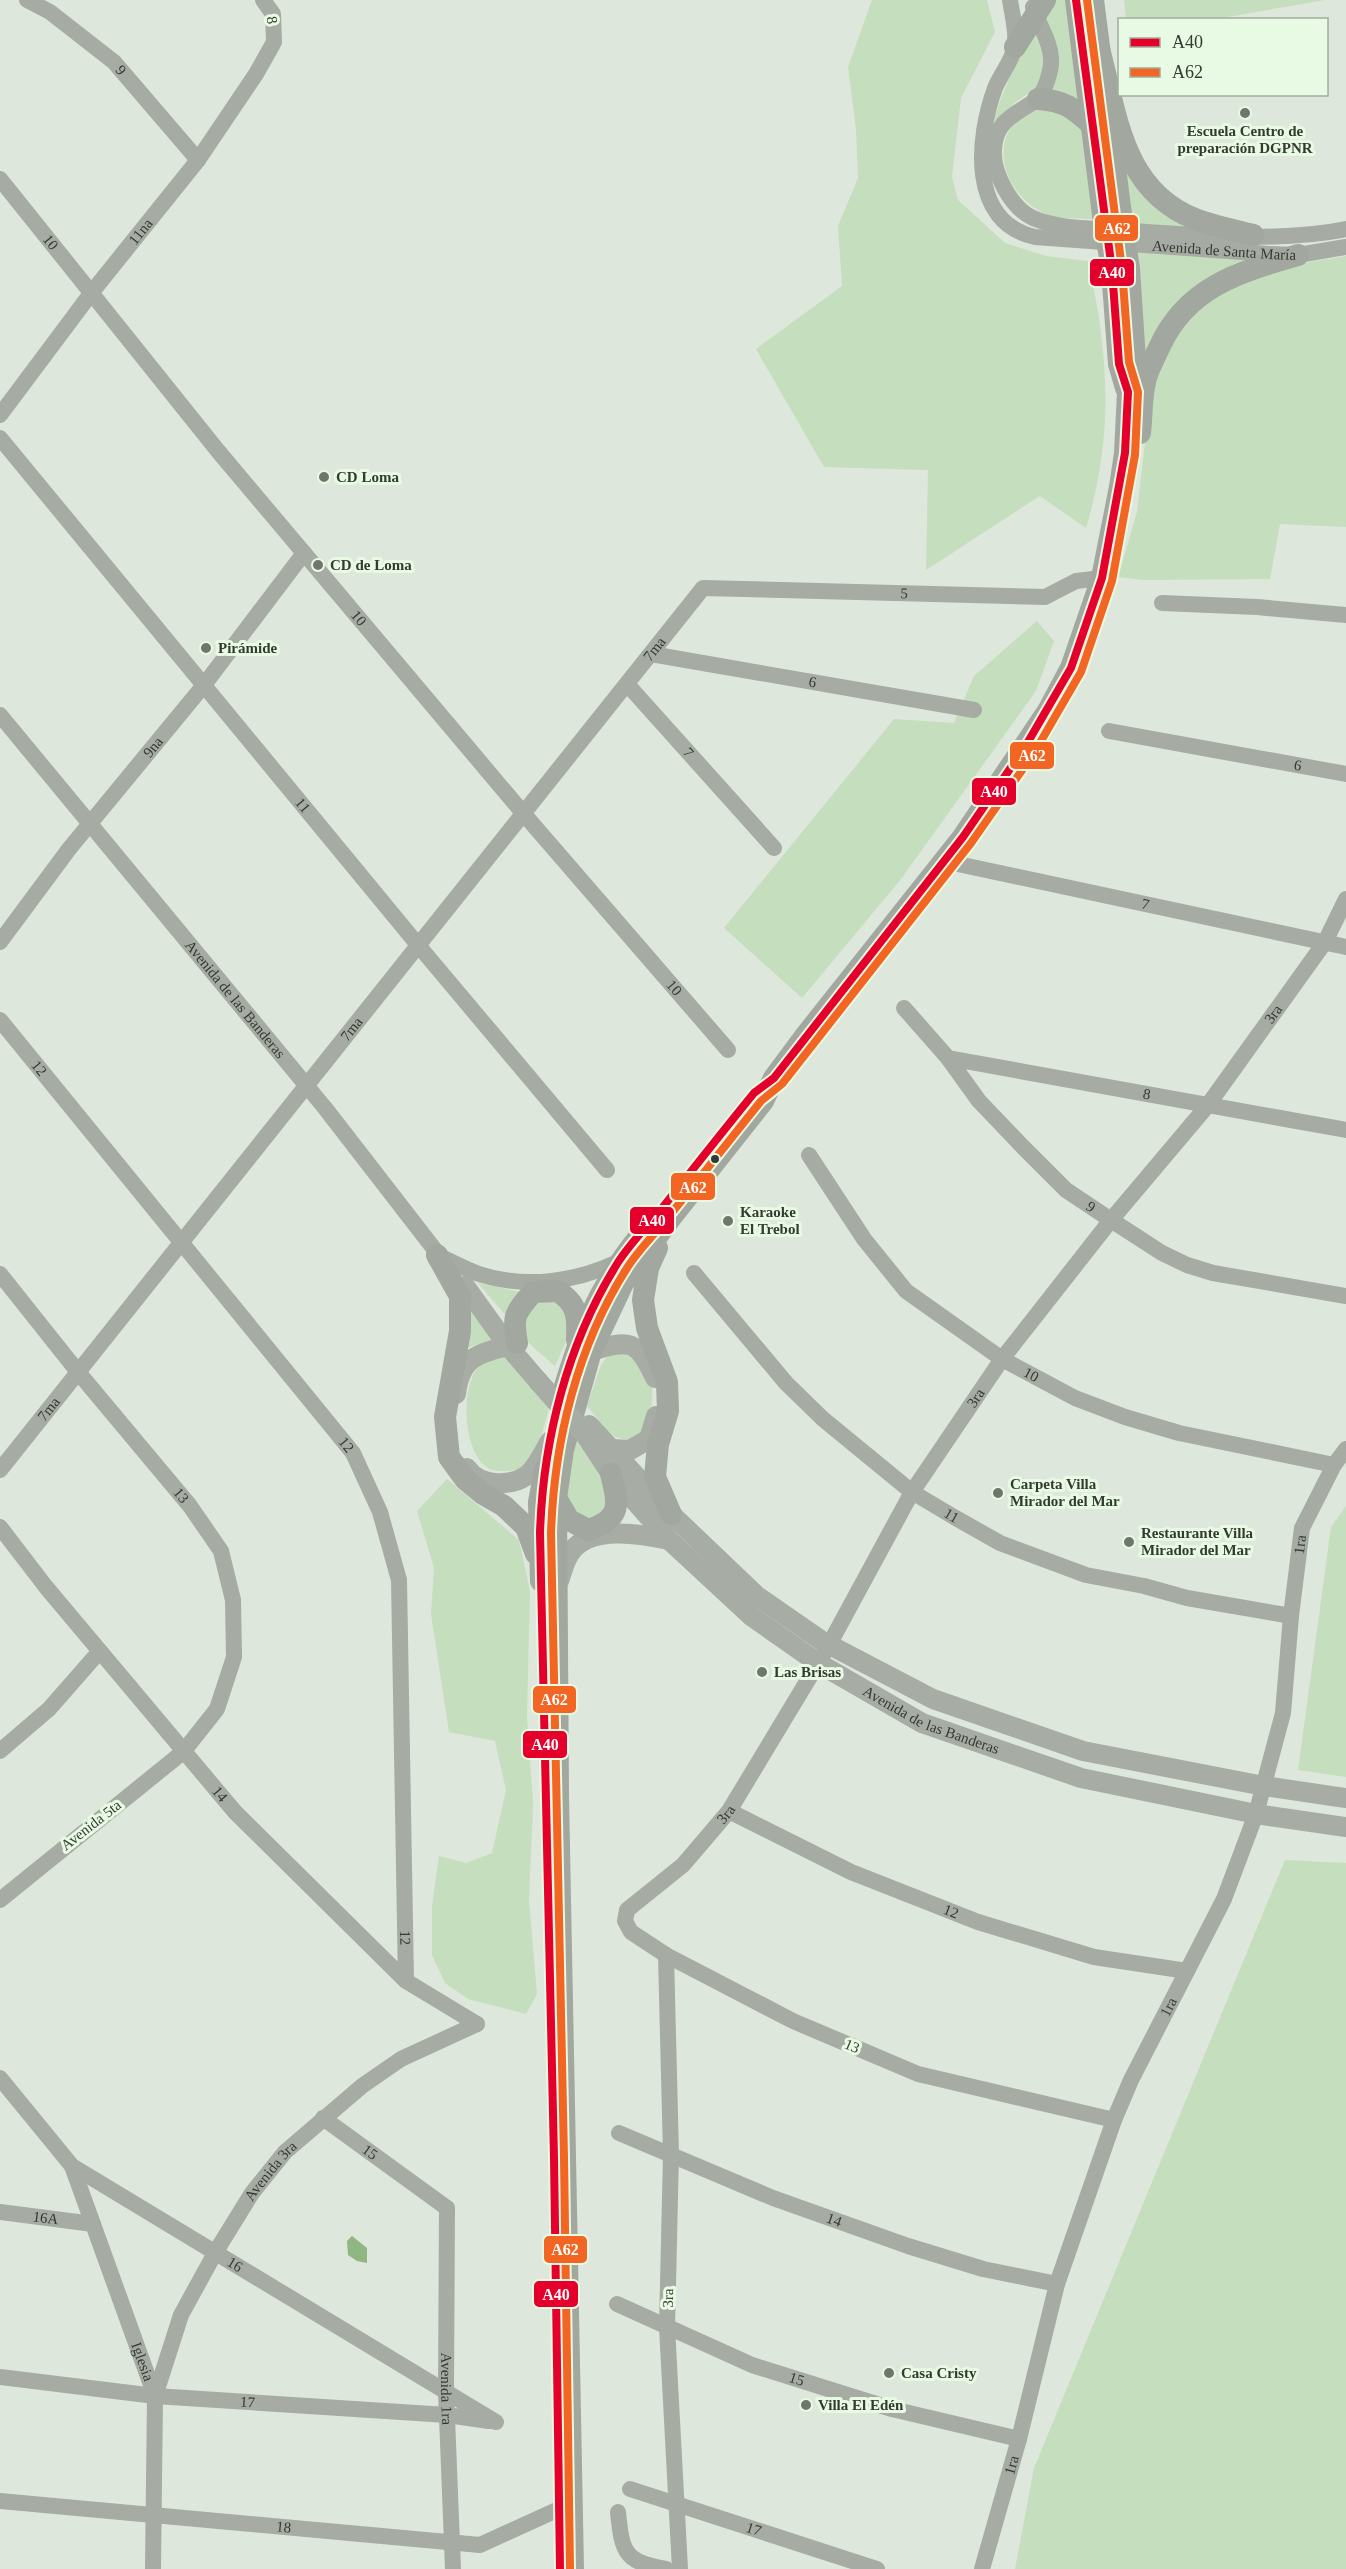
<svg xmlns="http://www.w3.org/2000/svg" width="1346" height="2569" font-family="Georgia,serif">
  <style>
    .green { fill: #c5debd }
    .water { fill: #90b684 }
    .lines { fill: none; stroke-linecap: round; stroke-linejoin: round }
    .minor { stroke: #a6aba4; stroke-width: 16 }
    .major { stroke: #a7ada5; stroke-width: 20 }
    .highway { stroke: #a2a7a0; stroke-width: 22 }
    .major-bridge { stroke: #a7ada5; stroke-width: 20 }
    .highway-bridge { stroke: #a2a7a0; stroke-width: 22 }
    .bus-1-casing { stroke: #e8fae3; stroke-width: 12 }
    .bus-2-casing { stroke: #e8fae3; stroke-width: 12 }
    .bus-1 { stroke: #e4002b; stroke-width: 8 }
    .bus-2 { stroke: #f26522; stroke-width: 8 }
    .poi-dot { fill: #6f776c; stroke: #e8fae3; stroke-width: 2 }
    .bus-dot { fill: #333a31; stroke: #e8fae3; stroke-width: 2 }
    .labels { text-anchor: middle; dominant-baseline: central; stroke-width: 6; stroke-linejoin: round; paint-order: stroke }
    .street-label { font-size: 15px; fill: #333a31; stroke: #e8fae3 }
    .poi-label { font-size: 15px; font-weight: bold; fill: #333a31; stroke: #e8fae3; text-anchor: start }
    .line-badge { stroke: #e8fae3; stroke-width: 2 }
    .badge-label { font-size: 16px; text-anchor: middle; font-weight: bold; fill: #fff }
  </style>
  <rect width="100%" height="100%" fill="#dee7db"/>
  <g class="green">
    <path d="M872 0H987L995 32 961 98 952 177 958 200 1005 243 1046 256 1088 261C1109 355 1114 435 1086 528L1040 496 926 570 928 470 824 467 756 349 842 286 838 226 858 178 856 129 848 67Z"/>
    <path d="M1052 0H1066L1080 107 1051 94 1056 77 1044 12Z"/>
    <path d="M1124 0H1325L1216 19 1126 20Z"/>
    <path d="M1034 31 1044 57 1043 72 1035 89 1014 103 991 132C999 95 1016 64 1034 31Z"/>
    <path d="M1043 106 1083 125 1098 219C1084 219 1058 219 1046 214 1010 199 987 150 1018 119 1024 113 1035 110 1043 106Z"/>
    <path d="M1122 159 1219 231 1131 226Z"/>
    <path d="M1133 250 1268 256 1235 267 1144 375Z"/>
    <path d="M1346 256V527L1280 524 1270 579 1143 580 1118 577 1137 512 1152 383 1171 341 1193 311 1226 285 1287 266Z"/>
    <path d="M1037 621 1054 641 1036 691 901 879 802 998 724 928 894 719 954 723 974 676Z"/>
    <path d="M477 1282 520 1292 508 1318Z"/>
    <path d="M533 1300 568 1304 569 1335 555 1366C524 1338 516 1341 533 1300Z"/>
    <path d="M469 1304 496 1338 467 1348Z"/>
    <path d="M625 1348C632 1356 647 1368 650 1378 656 1397 650 1422 640 1438 611 1446 604 1425 587 1406L601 1365 611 1351Z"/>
    <path d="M502 1354 550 1405C545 1420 542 1439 535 1453 529 1464 518 1472 505 1471 502 1471 495 1471 492 1470 463 1458 460 1393 476 1370 482 1360 492 1357 502 1354Z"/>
    <path d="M577 1441 606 1481 612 1495 600 1520 577 1519 566 1500 571 1463Z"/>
    <path d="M447 1479 519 1540 530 1591 527 1715 533 1805 529 1900 537 1994 526 2014 468 1999 445 1983 432 1955V1906L439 1856 466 1863 492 1853 506 1790 495 1741 449 1732 431 1614 434 1568 417 1511Z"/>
    <path d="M1346 1506V1777L1298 1770 1331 1527Z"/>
    <path d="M1285 1860 1346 1863V2569H1015L1034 2468Z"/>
  </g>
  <path class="water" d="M352 2236 367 2248V2263L357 2261 348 2255 347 2241Z"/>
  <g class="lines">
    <g class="minor">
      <path id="s1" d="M27 0 50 12 114 62 198 160"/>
      <path id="s2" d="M1010 0C1012 14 1017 32 1015 46 1013 60 1000 75 995 88 977 137 968 222 1035 237L1269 254 1298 255 1346 247"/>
      <path d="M1033 7C1038 24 1050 40 1051 58 1052 69 1045 93 1036 100 1017 114 995 120 994 149 992 172 1011 208 1033 218 1058 229 1091 228 1118 230 1188 235 1278 243 1346 229"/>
      <path id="s3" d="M0 179 218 451 523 813 728 1050"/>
      <path id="s4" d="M0 415 92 292 198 160 256 74 274 42 273 14 263 0"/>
      <path id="s5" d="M0 438 418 945 607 1170"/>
      <path d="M1162 603 1257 607 1346 615"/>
      <path id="s6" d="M651 654 974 710"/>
      <path id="s7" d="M627 684 774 848"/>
      <path id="s8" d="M0 715 325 1108 445 1263"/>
      <path id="s9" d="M1109 731 1346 774"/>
      <path id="s10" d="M944 861 1346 947"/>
      <path id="s11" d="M0 942 69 849 204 685 304 553"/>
      <path id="s12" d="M904 1008 948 1058 979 1101 1023 1147 1066 1190 1111 1220 1162 1253 1187 1265 1213 1273 1346 1296"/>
      <path id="s13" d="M0 1020 353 1453 380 1512 399 1580 406 1981"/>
      <path id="s14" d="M948 1058 1346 1130"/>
      <path id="s15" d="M809 1155 864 1239 906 1291 1002 1359 1075 1398 1125 1417 1179 1433 1334 1465"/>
      <path d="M437 1255C451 1261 465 1269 479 1274 526 1289 575 1282 618 1262"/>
      <path id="s16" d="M694 1273 786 1383 823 1419 912 1492 954 1517 1000 1543 1086 1575 1144 1586 1187 1598 1291 1616"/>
      <path id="s17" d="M0 1274 78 1372 190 1506 221 1551 233 1600 234 1657 217 1709 183 1752 0 1900"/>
      <path id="s18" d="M0 1470 703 588 1045 597 1076 581 1102 578"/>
      <path id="s19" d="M0 1527 46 1587 235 1812 406 1981 477 2024"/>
      <path d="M0 1751 49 1709 99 1652"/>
      <path id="s20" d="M729 1811 851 1872 978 1922 1094 1957 1187 1971"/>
      <path d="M666 1955 671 2154 667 2327 680 2569"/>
      <path id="s21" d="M0 2078 72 2166 496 2422"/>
      <path id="s22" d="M323 2118 447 2208 446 2392 453 2569"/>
      <path id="s23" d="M1114 2120 918 2074 793 2021 666 1955 631 1932 625 1921 627 1910 683 1865 729 1811 829 1645 912 1492 1002 1359 1111 1220 1208 1105 1325 942 1346 899"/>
      <path id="s24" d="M619 2133 773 2198 908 2246 983 2269 1057 2284"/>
      <path id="s25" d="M72 2166 155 2396 153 2569"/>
      <path id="s26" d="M0 2212 93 2224"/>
      <path id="s27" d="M617 2304 752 2365 892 2409 1019 2439"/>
      <path id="s28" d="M0 2377 155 2396 447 2415 489 2421"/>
      <path id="s29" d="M155 2396 181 2315 215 2253 252 2193 285 2152 362 2086 401 2059 477 2024"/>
      <path id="s30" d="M630 2489 877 2569"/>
      <path id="s31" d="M0 2501 480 2545 559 2509"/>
      <path d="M618 2512C622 2552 624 2562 666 2569"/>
      <path id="s32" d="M982 2569 1019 2439 1057 2284 1114 2120 1131 2080 1224 1899 1256 1814 1283 1713 1291 1616 1302 1528 1334 1465 1346 1449"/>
    </g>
    <g class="major">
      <path d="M465 1286 508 1346 538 1381"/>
      <path d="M591 1351C630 1339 638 1340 655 1378"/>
      <path d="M456 1394C460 1358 478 1353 508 1346"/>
      <path d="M589 1425 671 1514 757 1596 822 1641 933 1699 1083 1751 1264 1786 1346 1798"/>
      <path id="s33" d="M584 1433 611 1474 669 1540 751 1616 818 1663 922 1723 1081 1778 1256 1814 1346 1827"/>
      <path d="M612 1449 630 1450 649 1439 656 1416"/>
      <path d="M467 1468C479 1486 509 1487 526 1476 536 1469 544 1451 550 1441"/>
      <path d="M559 1581C562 1573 564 1563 569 1555 587 1524 640 1534 669 1540"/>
    </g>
    <g class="highway">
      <path d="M1076 0 1103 215"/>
      <path d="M1093 0 1101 62"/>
      <path d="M1015 47 1045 0"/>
      <path d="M1099 49C1117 115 1122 190 1195 219 1213 226 1234 230 1253 235"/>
      <path d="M1038 99C1065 101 1072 107 1092 125"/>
      <path d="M1111 136 1121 215"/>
      <path d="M1112 270 1119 364 1126 388"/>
      <path d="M1140 433C1142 416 1141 399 1145 382 1147 371 1154 359 1159 348 1186 287 1239 272 1298 255"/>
      <path d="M657 1248 648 1268 643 1300 647 1328 667 1382 668 1411 658 1444 655 1477 671 1514"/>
      <path d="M437 1255 460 1296V1331L445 1417 449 1457 465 1479 483 1494 504 1506 526 1527 536 1554"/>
      <path d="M517 1343C512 1316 515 1313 533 1292L557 1291C578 1303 578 1317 577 1340"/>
      <path d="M560 1403C579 1337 596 1291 639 1237"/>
      <path d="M556 1498 569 1520 588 1530C622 1519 619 1504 611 1474"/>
      <path d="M541 1581 539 1502 545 1470"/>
      <path d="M573 2569 558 1796 556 1498 563 1450 591 1351 623 1283 669 1220 763 1101 774 1078 806 1035 963 837 1048 711 1071 668 1102 578 1120 487 1125 453 1128 392 1135 360 1129 269"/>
    </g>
    <path class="major-bridge" d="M538 1381 584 1433"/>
    <g class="highway-bridge">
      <path d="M1103 215 1112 270"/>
      <path d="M1121 215 1129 269"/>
    </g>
    <defs>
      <path id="bus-1" d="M560 2569 554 2158 540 1533C543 1440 567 1344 617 1264 630 1243 648 1226 663 1207 693 1169 723 1131 754 1093L774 1078 963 837 1025 747 1071 668 1102 578 1125 453 1128 392 1119 364 1112 270 1076 0"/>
      <path id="bus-2" d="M570 2569 564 2158 551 1533C554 1442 577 1346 627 1268 639 1249 656 1233 670 1215 701 1177 731 1138 761 1101L782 1084 971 843 1034 753 1081 672 1112 581 1135 455 1138 392 1129 362 1122 269 1087 0"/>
    </defs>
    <use href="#bus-1" class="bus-1-casing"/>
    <use href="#bus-2" class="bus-2-casing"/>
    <use href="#bus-1" class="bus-1"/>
    <use href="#bus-2" class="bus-2"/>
  </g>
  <g class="poi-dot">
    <circle cx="1245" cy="113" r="6"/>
    <circle cx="324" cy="477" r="6"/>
    <circle cx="318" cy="565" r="6"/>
    <circle cx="206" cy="648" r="6"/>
    <circle cx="728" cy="1221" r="6"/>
    <circle cx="998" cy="1493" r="6"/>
    <circle cx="1129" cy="1542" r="6"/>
    <circle cx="762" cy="1672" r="6"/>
    <circle cx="889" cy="2373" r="6"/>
    <circle cx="806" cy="2405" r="6"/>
  </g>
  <circle class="bus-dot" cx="715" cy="1159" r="5"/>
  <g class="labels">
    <g class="street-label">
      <text transform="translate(272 20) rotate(80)">8</text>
      <text stroke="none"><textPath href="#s1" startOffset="118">9</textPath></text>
      <text stroke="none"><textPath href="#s4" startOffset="231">11na</textPath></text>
      <text stroke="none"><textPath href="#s3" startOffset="81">10</textPath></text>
      <text stroke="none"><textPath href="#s2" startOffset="458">Avenida de Santa María</textPath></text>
      <text stroke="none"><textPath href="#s18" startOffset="1329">5</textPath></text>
      <text stroke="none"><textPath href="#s3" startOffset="567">10</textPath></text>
      <text stroke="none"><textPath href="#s18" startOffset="1050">7ma</textPath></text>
      <text stroke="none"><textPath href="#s6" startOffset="164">6</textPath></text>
      <text stroke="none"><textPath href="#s11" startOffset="248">9na</textPath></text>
      <text stroke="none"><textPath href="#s7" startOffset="92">7</textPath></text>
      <text stroke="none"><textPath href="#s9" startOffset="192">6</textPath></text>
      <text stroke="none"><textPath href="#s5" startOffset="476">11</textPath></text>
      <text stroke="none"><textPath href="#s10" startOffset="206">7</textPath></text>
      <text stroke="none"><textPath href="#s3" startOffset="1053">10</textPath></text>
      <text stroke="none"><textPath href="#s8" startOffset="369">Avenida de las Banderas</textPath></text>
      <text stroke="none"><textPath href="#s23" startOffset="1656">3ra</textPath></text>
      <text stroke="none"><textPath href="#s18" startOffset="564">7ma</textPath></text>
      <text stroke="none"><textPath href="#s13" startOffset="62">12</textPath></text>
      <text stroke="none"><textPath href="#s14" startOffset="202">8</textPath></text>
      <text stroke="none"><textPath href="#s12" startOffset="274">9</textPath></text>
      <text stroke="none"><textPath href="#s15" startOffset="318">10</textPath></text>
      <text stroke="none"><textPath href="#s23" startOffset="1170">3ra</textPath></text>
      <text stroke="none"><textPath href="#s18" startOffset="78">7ma</textPath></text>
      <text stroke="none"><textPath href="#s13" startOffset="548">12</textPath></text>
      <text stroke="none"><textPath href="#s17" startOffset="286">13</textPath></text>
      <text stroke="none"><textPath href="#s16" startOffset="356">11</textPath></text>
      <text stroke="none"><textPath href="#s32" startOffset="1080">1ra</textPath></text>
      <text stroke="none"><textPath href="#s33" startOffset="458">Avenida de las Banderas</textPath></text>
      <text stroke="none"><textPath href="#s19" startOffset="346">14</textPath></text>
      <text stroke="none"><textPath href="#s23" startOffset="684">3ra</textPath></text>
      <text transform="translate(91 1825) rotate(-38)">Avenida 5ta</text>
      <text stroke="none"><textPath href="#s20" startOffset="244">12</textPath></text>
      <text stroke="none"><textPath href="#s13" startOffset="1052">12</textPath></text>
      <text stroke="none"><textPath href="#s32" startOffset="594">1ra</textPath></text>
      <text transform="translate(852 2046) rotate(23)">13</text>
      <text stroke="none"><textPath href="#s22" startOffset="58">15</textPath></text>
      <text stroke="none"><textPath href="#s29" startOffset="255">Avenida 3ra</textPath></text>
      <text stroke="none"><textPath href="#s26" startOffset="46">16A</textPath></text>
      <text stroke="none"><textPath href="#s24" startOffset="232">14</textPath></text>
      <text stroke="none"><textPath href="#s21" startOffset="304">16</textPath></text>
      <text transform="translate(668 2298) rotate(-88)">3ra</text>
      <text stroke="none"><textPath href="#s25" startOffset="208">Iglesia</textPath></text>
      <text stroke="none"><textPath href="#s27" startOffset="195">15</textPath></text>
      <text stroke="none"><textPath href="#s22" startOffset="334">Avenida 1ra</textPath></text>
      <text stroke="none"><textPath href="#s28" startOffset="249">17</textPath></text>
      <text stroke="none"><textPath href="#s32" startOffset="108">1ra</textPath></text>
      <text stroke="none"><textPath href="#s31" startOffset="285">18</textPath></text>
      <text stroke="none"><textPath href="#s30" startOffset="130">17</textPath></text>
    </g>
    <g class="poi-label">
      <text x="1245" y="131" text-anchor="middle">Escuela Centro de<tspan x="1245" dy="17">preparación DGPNR</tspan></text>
      <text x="336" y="477">CD Loma</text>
      <text x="330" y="565">CD de Loma</text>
      <text x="218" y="648">Pirámide</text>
      <text x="740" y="1212">Karaoke<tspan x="740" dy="17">El Trebol</tspan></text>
      <text x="1010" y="1484">Carpeta Villa<tspan x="1010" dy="17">Mirador del Mar</tspan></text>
      <text x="1141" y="1533">Restaurante Villa<tspan x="1141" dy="17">Mirador del Mar</tspan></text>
      <text x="774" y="1672">Las Brisas</text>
      <text x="901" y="2373">Casa Cristy</text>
      <text x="818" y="2405">Villa El Edén</text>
    </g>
  </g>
  <g class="line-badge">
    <rect x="1094" y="214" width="45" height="28" rx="6" fill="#f26522"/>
    <rect x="1089" y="258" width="46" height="29" rx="6" fill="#e4002b"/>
    <rect x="1009" y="741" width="46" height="29" rx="6" fill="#f26522"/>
    <rect x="971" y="777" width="46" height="29" rx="6" fill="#e4002b"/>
    <rect x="670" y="1172" width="46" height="29" rx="6" fill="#f26522"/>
    <rect x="629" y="1206" width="46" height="29" rx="6" fill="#e4002b"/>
    <rect x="532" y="1685" width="45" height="29" rx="6" fill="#f26522"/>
    <rect x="522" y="1730" width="46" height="29" rx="6" fill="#e4002b"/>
    <rect x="543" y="2235" width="45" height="29" rx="6" fill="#f26522"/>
    <rect x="533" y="2280" width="46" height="28" rx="6" fill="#e4002b"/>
  </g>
  <g class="badge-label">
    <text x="1117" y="234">A62</text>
    <text x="1112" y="278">A40</text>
    <text x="1032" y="761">A62</text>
    <text x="994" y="797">A40</text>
    <text x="693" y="1193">A62</text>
    <text x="652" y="1226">A40</text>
    <text x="554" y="1705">A62</text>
    <text x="545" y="1750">A40</text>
    <text x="565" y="2255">A62</text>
    <text x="556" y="2300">A40</text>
  </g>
  <rect x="1118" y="18" width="210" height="78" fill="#e8fae3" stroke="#a0ad9c" stroke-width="1.5"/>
  <rect x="1130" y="38" width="30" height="9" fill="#e4002b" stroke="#a0ad9c" stroke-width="1.5"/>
  <text x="1172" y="48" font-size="18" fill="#333a31">A40</text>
  <rect x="1130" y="68" width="30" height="9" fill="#f26522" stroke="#a0ad9c" stroke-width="1.5"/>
  <text x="1172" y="78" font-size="18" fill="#333a31">A62</text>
</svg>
